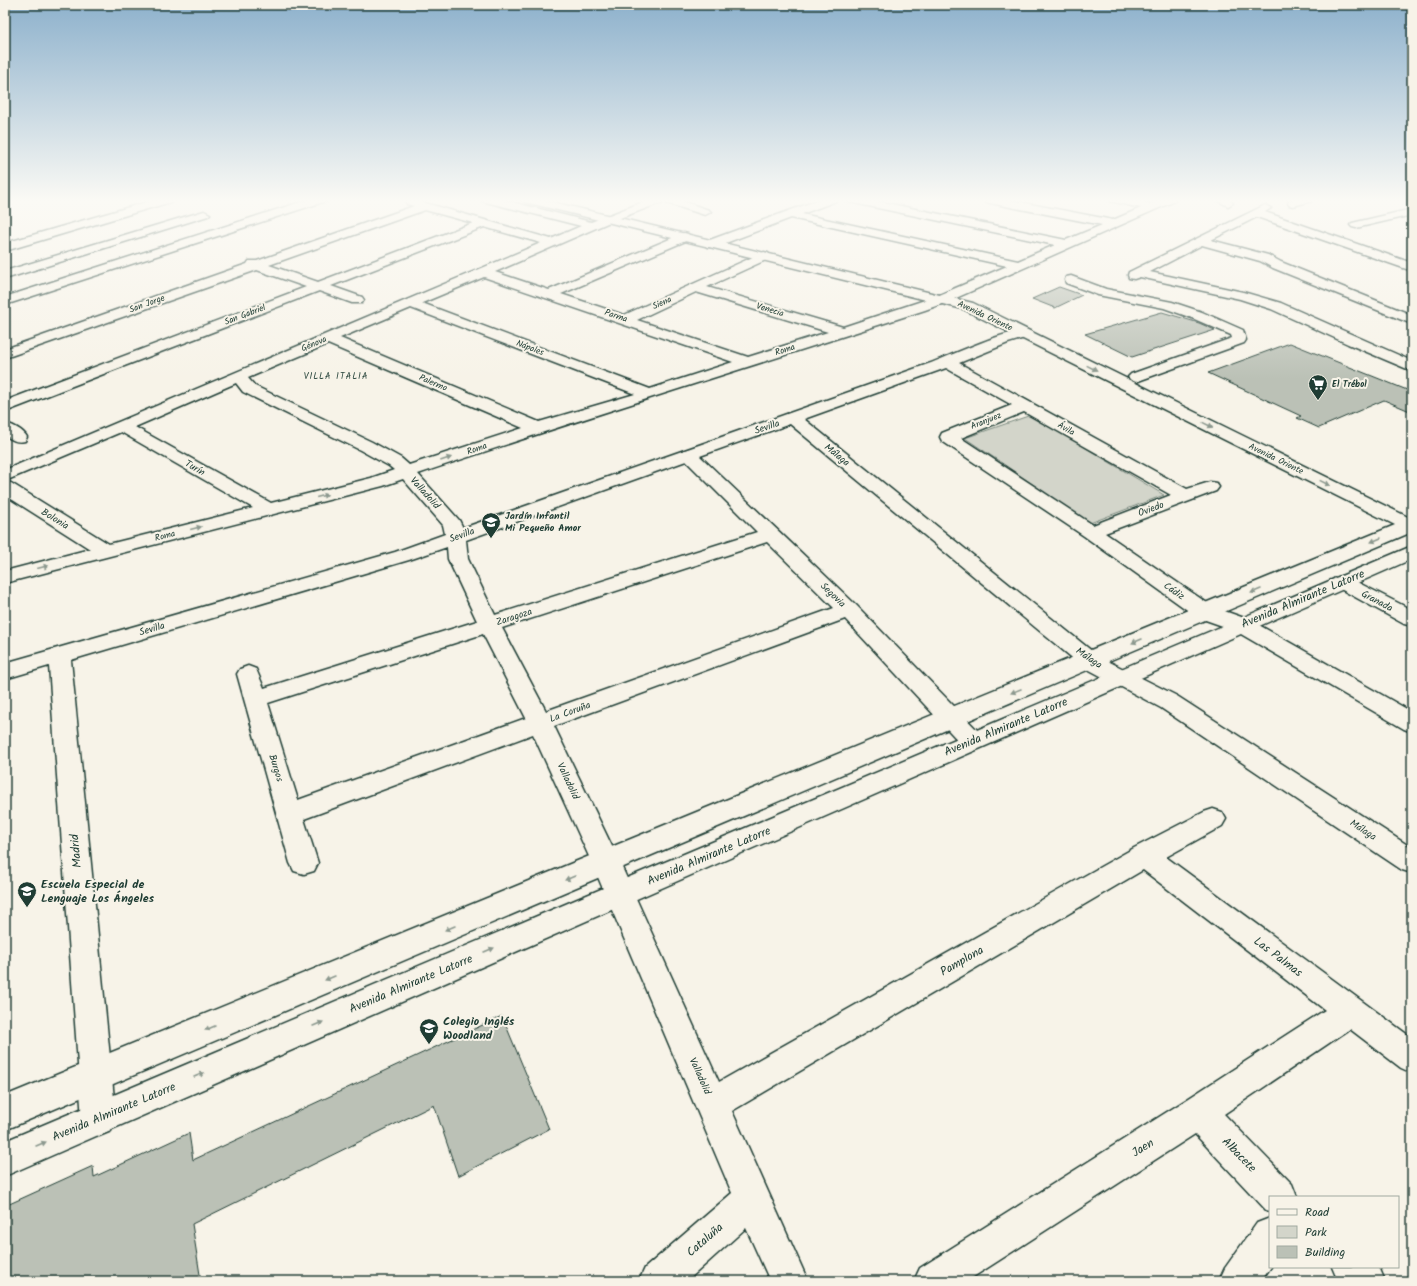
<svg xmlns="http://www.w3.org/2000/svg" width="1417" height="1286" font-family="Kalam,sans-serif">
  <style>
    .green { fill: #d3d5ca; stroke: #79897f }
    .building { fill: #bbc1b6; stroke: #1f3d34 }
    .lines { fill: none; stroke-linecap: round; stroke-linejoin: round }
    .minor-casing { stroke: #1f3d34; stroke-width: 3 }
    .major-casing { stroke: #1f3d34; stroke-width: 3 }
    .minor { fill: #f7f3e8; fill-rule: evenodd }
    .major { fill: #f7f3e8; fill-rule: evenodd }
    .oneway { fill: #8b988e }
    .labels { text-anchor: middle; dominant-baseline: central; stroke-width: 4; stroke-linejoin: round; paint-order: stroke }
    .far-street-label { font-size: 9px; fill: #1f3d34; stroke: #f7f3e8 }
    .far-neighbourhood-label { font-size: 9px; letter-spacing: 1px; fill: #1f3d34; stroke: #f7f3e8 }
    .far-poi-label { font-size: 9px; font-weight: bold; fill: #1f3d34; stroke: #f7f3e8; text-anchor: start }
    .street-label { font-size: 10px; fill: #1f3d34; stroke: #f7f3e8 }
    .poi-label { font-size: 10px; font-weight: bold; fill: #1f3d34; stroke: #f7f3e8; text-anchor: start }
    .near-street-label { font-size: 12px; fill: #1f3d34; stroke: #f7f3e8 }
    .near-poi-label { font-size: 12px; font-weight: bold; fill: #1f3d34; stroke: #f7f3e8; text-anchor: start }
  </style>
  <rect width="100%" height="100%" fill="#f7f3e8"/>
  <filter id="ink" filterUnits="userSpaceOnUse"><feTurbulence type="fractalNoise" baseFrequency=".025" numOctaves="2"/><feDisplacementMap in="SourceGraphic" scale="8" xChannelSelector="R" yChannelSelector="G"/><feConvolveMatrix kernelMatrix="1 2 1 2 8 2 1 2 1" color-interpolation-filters="sRGB"/></filter>
  <g filter="url(#ink)">
    <path class="green" d="M1031 415 1164 495 1090 523 965 438Z"/>
    <g class="building">
      <path d="M1059 287 1082 295 1055 308 1032 299Z"/>
      <path d="M1162 312 1199 323 1215 330 1132 357 1085 334Z"/>
      <path d="M1290 343 1412 392V412L1384 400 1319 428 1297 418 1301 416 1208 373Z"/>
      <path d="M502 1016 549 1129 458 1176 434 1105 192 1224 201 1281H5V1206L93 1166 94 1177 189 1133 193 1160Z"/>
    </g>
    <g class="lines">
      <defs>
        <g id="minor">
          <path d="M310 199H327L326 201 5 305V297Z"/>
          <path d="M481 199H500L591 222 651 199H676L709 210 711 212 705 215 663 202 612 221 495 272 549 290 684 233 688 234 690 237 688 240 561 294 624 315 764 252 768 253 770 256 768 259 707 287 843 327 937 296 1007 266 791 218 715 247H707L705 244 707 241 821 199H837L836 201 802 214 1018 261 1055 245 849 202 844 199H867L1066 240 1102 225 985 202 980 199H1004L1113 220 1141 208 1110 201 1109 199H1132L1148 203 1149 204 1161 199H1176L1175 201 947 302 925 310C756 365 586 417 418 474L459 520 463 528C619 473 773 419 928 364 948 357 1011 327 1028 331L1030 334 1028 337 1008 343 959 363 1187 489 1210 482 1216 483 1219 487 1216 491 1105 533 1213 607 1250 620 1412 712V732L1404 729 1234 630 1197 617 1084 536 942 441 940 437 942 433 1012 405 946 368 804 419 1098 656 1177 696 1412 848V873L1402 870 1161 708 1082 666 790 424 700 456 856 605 982 735 985 741 982 747 973 750 964 747 845 619 554 726 620 863 719 1082 1134 848 1204 812 1213 809 1222 812 1226 819 1222 826 1166 857 1412 1038V1073L1401 1068 1350 1029 1224 1114 1292 1184 1297 1197H1270V1211L1266 1210 1195 1134 967 1281H914L920 1268 1186 1100 1325 1010 1143 870 732 1111 808 1281H770L746 1228 687 1281H639L645 1268 732 1193 592 863 533 734 304 819 318 863 314 871 304 874 294 871 290 863 237 674 240 669 248 666 256 669 264 688 477 621 448 559 447 547 409 560 71 660 116 1119 111 1131 99 1136 87 1131 82 1119 49 666 5 679V663L395 552 445 534 443 525 403 479 383 486 5 583V571L90 549 5 495V482L11 483 109 544 253 508 121 432 5 481V470L541 243 484 227 331 286 362 297 364 300 362 303H352L319 291 5 412V401L306 287 257 270 5 358V349L247 264 249 261H257L414 206 407 204 406 202 409 199 415 200 551 239 581 226 482 201ZM425 210 473 223 318 282 269 265ZM484 277 733 362 650 389 422 303ZM696 292 828 332 748 357 637 320ZM411 308 635 394 539 422 340 338ZM328 344 523 428 409 465 401 458 372 442 255 386 248 378ZM236 383 243 392 360 450 389 466 394 470 371 478 271 503 135 427ZM1024 412 1171 495 1093 525 961 438ZM686 461 757 532 495 615 468 559 466 540ZM767 542 834 608 546 711 502 628ZM483 634 526 718 298 800 268 703Z"/>
          <path d="M1214 199H1229L1233 203 1228 206Z"/>
          <path d="M1294 199H1313L1312 201 1293 206 1289 205 1288 203 1289 201Z"/>
          <path d="M1265 205 1271 208 1265 212 1412 263V271L1257 217 1211 240 1268 255 1281 262 1412 315V324L1273 268 1260 261 1202 245 1150 272 1243 292 1281 303 1412 361V371L1348 344 1271 309 1240 299 1140 277 1134 279 1129 278 1128 275 1129 272Z"/>
          <path d="M1412 209V215L1356 228 1352 227 1350 225 1352 223Z"/>
          <path d="M204 211 210 214 208 216 5 279V271Z"/>
          <path d="M1071 276 1106 289 1172 302 1202 312 1243 330 1246 340 1244 343 1141 380 1136 382 1131 380 1128 377 1131 374 1232 338 1231 335 1192 318 1164 308 1098 295 1066 283 1065 280 1066 277Z"/>
          <path d="M5 423C13 425 23 430 27 437L25 441C16 443 12 440 5 435Z"/>
          <path d="M1342 576 1349 578 1412 610V626L1404 624 1335 586 1332 582 1335 578Z"/>
          <path d="M1270 1218 1271 1267 1261 1281H1219L1225 1268 1257 1223Z"/>
          <path d="M1332 1267H1379L1385 1281H1338Z"/>
        </g>
        <g id="major">
          <path d="M157 199H175L174 201 5 251V243Z"/>
          <path d="M520 199H540L973 303 1412 519V532L5 1130V1096L1395 525 963 309 525 202Z"/>
          <path d="M1412 546V559L5 1176V1141Z"/>
        </g>
      </defs>
      <use href="#minor" class="minor-casing"/>
      <use href="#major" class="major-casing"/>
      <use href="#minor" class="minor"/>
      <use href="#major" class="major"/>
    </g>
    <defs><path id="oneway-solid" d="M-6-.8H1V-3.2L6.5 0L1 3.2V.8H-6Z"/></defs>
    <g class="oneway">
      <use href="#oneway-solid" transform="translate(1092 368) rotate(26)"/>
      <use href="#oneway-solid" transform="translate(1208 425) rotate(26)"/>
      <use href="#oneway-solid" transform="translate(446 459) rotate(-19)"/>
      <use href="#oneway-solid" transform="translate(1325 483) rotate(26)"/>
      <use href="#oneway-solid" transform="translate(322 496) rotate(-14)"/>
      <use href="#oneway-solid" transform="translate(196 528) rotate(-14)"/>
      <use href="#oneway-solid" transform="translate(1376 540) rotate(157)"/>
      <use href="#oneway-solid" transform="translate(43 567) rotate(-14)"/>
      <use href="#oneway-solid" transform="translate(1256 591) rotate(157)"/>
      <use href="#oneway-solid" transform="translate(1137 641) rotate(157)"/>
      <use href="#oneway-solid" transform="translate(1016 691) rotate(158)"/>
      <use href="#oneway-solid" transform="translate(570 878) rotate(157)"/>
      <use href="#oneway-solid" transform="translate(450 928) rotate(157)"/>
      <use href="#oneway-solid" transform="translate(489 950) rotate(-23)"/>
      <use href="#oneway-solid" transform="translate(330 978) rotate(157)"/>
      <use href="#oneway-solid" transform="translate(318 1024) rotate(-23)"/>
      <use href="#oneway-solid" transform="translate(210 1028) rotate(157)"/>
      <use href="#oneway-solid" transform="translate(199 1075) rotate(-23)"/>
      <use href="#oneway-solid" transform="translate(41 1144) rotate(-23)"/>
    </g>
  </g>
  <linearGradient id="sky" x2="0" y2="1"><stop stop-color="#8db1cc"/><stop offset="0.53" stop-color="#fbfaf5"/><stop offset="1" stop-color="#fbfaf5" stop-opacity="0"/></linearGradient>
  <rect width="1417" height="379" fill="url(#sky)"/>
  <defs>
    <symbol id="supermarket-pin" viewBox="-11 -11 22 30"><path d="M0 17L-7.5 6A9.5 9.5 0 1 1 7.5 6Z" fill="#1f3d34" stroke="#f7f3e8"/><path d="M-6-5.5h2.5l.6 2H6L4.5 2H-2.5L-4.4-4H-6ZM-1.5 3.2a1.3 1.3 0 1 0 .1 0ZM3 3.2a1.3 1.3 0 1 0 .1 0Z" fill="#fff"/></symbol>
    <symbol id="school-pin" viewBox="-11 -11 22 30"><path d="M0 17L-7.5 6A9.5 9.5 0 1 1 7.5 6Z" fill="#1f3d34" stroke="#f7f3e8"/><path d="M0-5L7-2L0 1L-7-2ZM-4 1L0 2.5L4 1V4Q0 6-4 4Z" fill="#fff"/></symbol>
  </defs>
  <g fill-rule="evenodd">
    <use href="#supermarket-pin" x="1307" y="373" width="22" height="30"/>
    <use href="#school-pin" x="480" y="511" width="22" height="30"/>
    <use href="#school-pin" x="16" y="880" width="22" height="30"/>
    <use href="#school-pin" x="418" y="1017" width="22" height="30"/>
  </g>
  <g class="labels">
    <g class="far-street-label">
      <text transform="translate(662 303) rotate(-24)">Siena</text>
      <text transform="translate(147 304) rotate(-20)">San Jorge</text>
      <text transform="translate(770 310) rotate(17)">Venecia</text>
      <text transform="translate(245 315) rotate(-21)">San Gabriel</text>
      <text transform="translate(616 316) rotate(19)">Parma</text>
      <text transform="translate(985 316) rotate(25)">Avenida Oriente</text>
      <text transform="translate(314 344) rotate(-23)">Génova</text>
      <text transform="translate(530 348) rotate(21)">Nápoles</text>
      <text transform="translate(785 350) rotate(-18)">Roma</text>
      <text transform="translate(433 383) rotate(23)">Palermo</text>
      <text transform="translate(986 421) rotate(-22)">Aranjuez</text>
      <text transform="translate(1066 429) rotate(29)">Ávila</text>
      <text transform="translate(477 449) rotate(-19)">Roma</text>
      <text transform="translate(1276 459) rotate(26)">Avenida Oriente</text>
      <text transform="translate(165 536) rotate(-14)">Roma</text>
    </g>
    <g class="far-neighbourhood-label">
      <text x="336" y="376">VILLA ITALIA</text>
    </g>
    <g class="far-poi-label">
      <text x="1332" y="384">El Trébol</text>
    </g>
    <g class="street-label">
      <text transform="translate(767 427) rotate(-19)">Sevilla</text>
      <text transform="translate(837 455) rotate(39)">Málaga</text>
      <text transform="translate(195 468) rotate(30)">Turín</text>
      <text transform="translate(425 493) rotate(48)">Valladolid</text>
      <text transform="translate(1151 509) rotate(-21)">Oviedo</text>
      <text transform="translate(55 519) rotate(32)">Bolonia</text>
      <text transform="translate(462 535) rotate(-20)">Sevilla</text>
      <text transform="translate(1174 591) rotate(35)">Cádiz</text>
      <text transform="translate(833 595) rotate(44)">Segovia</text>
      <text transform="translate(1377 601) rotate(28)">Granada</text>
      <text transform="translate(514 617) rotate(-18)">Zaragoza</text>
      <text transform="translate(152 629) rotate(-16)">Sevilla</text>
      <text transform="translate(1089 658) rotate(34)">Málaga</text>
      <text transform="translate(570 712) rotate(-20)">La Coruña</text>
      <text transform="translate(276 768) rotate(73)">Burgos</text>
      <text transform="translate(568 781) rotate(65)">Valladolid</text>
      <text transform="translate(1363 830) rotate(33)">Málaga</text>
      <text transform="translate(700 1076) rotate(66)">Valladolid</text>
    </g>
    <g class="poi-label">
      <text x="505" y="516">Jardín Infantil<tspan x="505" dy="12">Mi Pequeño Amor</tspan></text>
    </g>
    <g class="near-street-label">
      <text transform="translate(1303 599) rotate(-23)">Avenida Almirante Latorre</text>
      <text transform="translate(1006 727) rotate(-23)">Avenida Almirante Latorre</text>
      <text transform="translate(76 851) rotate(-95)">Madrid</text>
      <text transform="translate(709 856) rotate(-23)">Avenida Almirante Latorre</text>
      <text transform="translate(1278 957) rotate(37)">Las Palmas</text>
      <text transform="translate(962 961) rotate(-30)">Pamplona</text>
      <text transform="translate(411 984) rotate(-23)">Avenida Almirante Latorre</text>
      <text transform="translate(114 1112) rotate(-23)">Avenida Almirante Latorre</text>
      <text transform="translate(1143 1148) rotate(-32)">Jaen</text>
      <text transform="translate(1239 1155) rotate(46)">Albacete</text>
      <text transform="translate(705 1240) rotate(-41)">Cataluña</text>
    </g>
    <g class="near-poi-label">
      <text x="41" y="884">Escuela Especial de<tspan x="41" dy="14">Lenguaje Los Ángeles</tspan></text>
      <text x="443" y="1021">Colegio Inglés<tspan x="443" dy="14">Woodland</tspan></text>
    </g>
  </g>
  <rect width="1417" height="1286" fill="none" stroke="#f7f3e8" stroke-width="20"/>
  <rect x="10" y="10" width="1397" height="1266" fill="none" stroke="#1f3d34" stroke-width="1.5" filter="url(#ink)"/>
  <rect x="1269" y="1196" width="130" height="72" fill="#f7f3e8" stroke="#a1aaa0"/>
  <rect x="1277" y="1209" width="20" height="6" fill="#f7f3e8" stroke="#a1aaa0"/>
  <text x="1305" y="1216" font-size="12" fill="#1f3d34">Road</text>
  <rect x="1277" y="1226" width="20" height="12" fill="#d3d5ca" stroke="#a1aaa0"/>
  <text x="1305" y="1236" font-size="12" fill="#1f3d34">Park</text>
  <rect x="1277" y="1246" width="20" height="12" fill="#bbc1b6" stroke="#a1aaa0"/>
  <text x="1305" y="1256" font-size="12" fill="#1f3d34">Building</text>
</svg>
